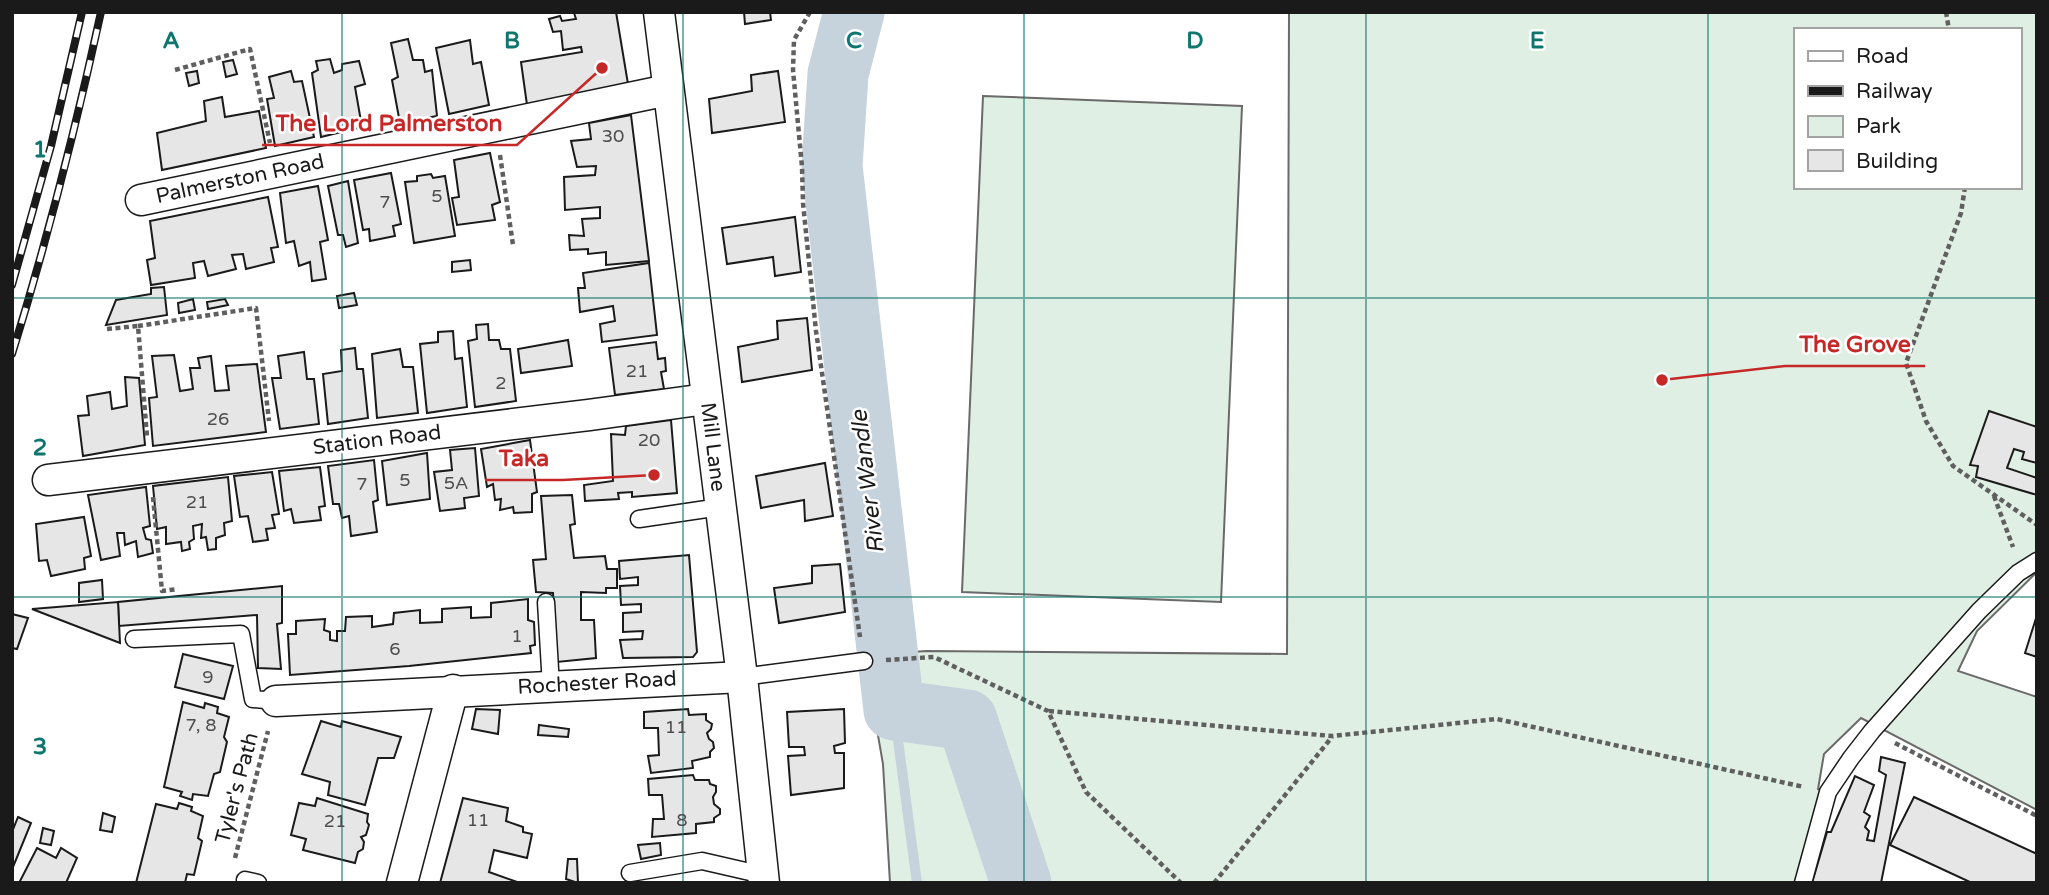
<svg xmlns="http://www.w3.org/2000/svg" width="2049" height="895" font-family="'Varela Round',sans-serif">
  <style>
    .green { fill: #e0efe3; stroke: #6a6a6a; stroke-width: 2; fill-rule: evenodd }
    .lines { fill: none; stroke-linecap: round; stroke-linejoin: round }
    .stream { stroke: #c6d2dc; stroke-width: 10 }
    .river { stroke: #c6d2dc; stroke-width: 61 }
    .building { fill: #e6e6e6; stroke: #1a1a1a; stroke-width: 2 }
    .service-casing { stroke: #1a1a1a; stroke-width: 19 }
    .minor-casing { stroke: #1a1a1a; stroke-width: 33 }
    .path { stroke: #5f5f5f; stroke-width: 4.5; stroke-dasharray: 5 3.5; stroke-linecap: butt }
    .service { stroke: #fff; stroke-width: 16 }
    .minor { stroke: #fff; stroke-width: 30 }
    .rail-casing { stroke: #1a1a1a; stroke-width: 8 }
    .rail { stroke: #fff; stroke-width: 5; stroke-dasharray: 16; stroke-linecap: butt }
    .grid { fill: none; stroke: #0f766e; stroke-width: 2; stroke-opacity: 0.55 }
    .labels { text-anchor: middle; dominant-baseline: central; stroke-width: 5; stroke-linejoin: round; paint-order: stroke }
    .number-label { font-size: 18px; fill: #4d4d4d }
    .street-label { font-size: 21px; fill: #1a1a1a; stroke: #fff }
    .water-label { font-size: 23px; font-style: italic; fill: #1a1a1a; stroke: #fff }
    .grid-label { font-size: 23px; text-anchor: middle; font-weight: bold; fill: #0f766e; stroke: #fff; stroke-width: 5; stroke-linejoin: round; paint-order: stroke }
    .leader { fill: none; stroke: #c62828; stroke-width: 2.5 }
    .callout-dot { fill: #c62828; stroke: #fff; stroke-width: 2.5 }
    .callout-label { font-size: 23px; text-anchor: middle; font-weight: bold; fill: #c62828; stroke: #fff; stroke-width: 5; stroke-linejoin: round; paint-order: stroke }
  </style>
  <rect width="100%" height="100%" fill="#fff"/>
  <g class="green">
    <path d="M1289 12H2037V572L1977 631 1958 671 2037 697V810L1861 718 1824 754 1818 789 1828 792 1803 883H890L883 764 864 655 927 651 1287 654ZM1795 30H2019V187H1795Z"/>
    <path d="M983 96 1242 106 1221 602 962 592Z"/>
  </g>
  <g class="lines">
    <path class="stream" d="M894 710 917 883"/>
    <path class="river" d="M854 12 838 74 832 166 894 710 967 720 1021 883"/>
  </g>
  <g class="building">
    <path d="M616 12 628 84 527 105 521 62 582 52 581 47 563 50 561 31 553 32 549 19 560 16 562 21 576 19 574 13 577 12Z"/>
    <path d="M744 12H770L771 20 745 24Z"/>
    <path d="M408 39 413 60H423L425 72 432 70 437 116 400 123 392 80 398 77 391 43Z"/>
    <path d="M470 40 473 64 481 62 489 105 449 114 436 48Z"/>
    <path d="M330 59 334 73 342 70V64L359 61 365 84 355 87 362 127 321 137 312 73 318 70 316 61Z"/>
    <path d="M233 60 237 74 226 77 223 62Z"/>
    <path d="M197 71 199 83 189 86 186 73Z"/>
    <path d="M291 71 294 82 302 81 314 137 275 146 267 99 274 98 269 77Z"/>
    <path d="M778 71 785 122 712 133 709 99 752 91 751 75Z"/>
    <path d="M222 97 225 117 259 111 266 148 162 170 157 133 206 121 204 101Z"/>
    <path d="M631 115 649 261 606 265V252L588 254V249L570 250 569 235 584 236 582 219 600 218V207L565 210 564 177 595 175 596 166 577 167 571 141 591 139 589 123Z"/>
    <path d="M490 153 500 202 492 205 495 220 457 225 452 198 459 197 454 160Z"/>
    <path d="M391 173 401 224 393 226 395 236 370 241 369 229 363 230 354 180Z"/>
    <path d="M431 174 433 178 445 176 455 236 414 243 405 182 417 181V176Z"/>
    <path d="M348 181 358 243 346 247 343 235H338L328 186Z"/>
    <path d="M318 186 328 240 320 242 326 279 312 281 310 262 299 266 294 241 286 243 280 193Z"/>
    <path d="M268 197 278 247 271 248 274 262 246 269 243 254 232 255 236 269 208 276 204 261 193 263 195 278 151 285 147 260 155 258 150 221Z"/>
    <path d="M795 217 801 272 775 276 773 257 727 264 722 228Z"/>
    <path d="M470 260 471 270 452 272V262Z"/>
    <path d="M649 263 657 335 602 342 600 324 615 321 613 306 580 312 578 288H585L583 273Z"/>
    <path d="M164 287 167 315 106 325 116 300 151 294V288Z"/>
    <path d="M354 293 357 305 339 308 337 296Z"/>
    <path d="M193 299 195 310 179 313 178 303Z"/>
    <path d="M225 299 228 305 208 309 207 302Z"/>
    <path d="M807 318 812 370 742 382 738 347 778 339 777 321Z"/>
    <path d="M488 324 489 340H499L501 349H510L516 401 475 407 468 341 477 339 476 325Z"/>
    <path d="M453 331 455 359 462 358 467 407 427 413 420 344 438 342V332Z"/>
    <path d="M568 340 572 366 521 373 518 349Z"/>
    <path d="M656 342 658 359 665 358 666 371 661 372 664 389 615 395 609 348Z"/>
    <path d="M355 348 357 369H363L368 418 328 424 323 374 342 371 341 350Z"/>
    <path d="M400 349 403 367H413L418 413 377 418 372 354Z"/>
    <path d="M304 352 307 379H314L319 424 280 429 272 378H281L278 356Z"/>
    <path d="M174 355 180 391 193 389 190 368H200L198 358 211 356 215 391 229 390 226 366 257 364 266 432 153 446 149 398 157 397 152 356Z"/>
    <path d="M125 377 139 378 145 445 83 456 78 416 89 415 87 396 110 392 112 409 127 406Z"/>
    <path d="M1989 411 2037 427V463L2022 459 2024 452 2014 449 2007 468 2037 478V495L1976 477 1978 466 1970 465Z"/>
    <path d="M671 420 677 493 632 497V492L618 493 619 499 585 501 584 485 613 481 611 434 625 435 626 426Z"/>
    <path d="M530 440 537 492 532 494V512L514 513 513 507 500 510 501 499 495 500 493 484 487 487 481 449Z"/>
    <path d="M475 448 479 496 464 498 465 508 440 511 434 472 452 470 450 450Z"/>
    <path d="M427 453 430 499 387 505 382 461Z"/>
    <path d="M374 460 378 500 373 502 377 532 351 536 349 516 342 518 339 504H333L328 466Z"/>
    <path d="M825 463 833 516 805 521 804 500 761 508 756 476Z"/>
    <path d="M320 467 325 506 319 507 321 520 294 523 291 509 284 511 279 471Z"/>
    <path d="M272 472 279 514 272 515 275 528 266 529 268 540 253 542 248 516 240 517 234 476Z"/>
    <path d="M228 477 232 521 224 523 225 535 216 538V549L208 550 206 537 201 538 202 524 193 526 194 539 189 542 190 549 182 551 181 542 166 544V527L157 529 153 486Z"/>
    <path d="M146 487 150 526 143 528 146 539 151 540 153 553 138 557 136 541 125 545 124 533H117L120 556 101 560 88 495Z"/>
    <path d="M572 495 575 524 570 525 574 558 605 556 607 569H617V588H606V593L581 592V620H594L596 658 557 662 553 593 536 592 533 560 546 559 541 496Z"/>
    <path d="M84 517 91 556 84 558 85 569 51 576 47 560 39 561 36 524Z"/>
    <path d="M689 555 697 652 693 657 623 658 620 640 642 639 643 631 623 632V613L641 612V604L621 605 620 586 638 585V577L620 579 619 561Z"/>
    <path d="M840 564 845 612 779 623 774 588 812 583V566Z"/>
    <path d="M102 580 103 599 79 602V583Z"/>
    <path d="M282 586V623L277 624 281 669 258 668 257 615 119 626 118 602Z"/>
    <path d="M528 599V620L534 622 535 645 530 646 531 653 409 666 290 675 288 634H296V621L325 619 324 630 330 632V640L337 641V631H345L346 617 372 616V627L393 624 394 613 420 610V623L442 622V609L471 607V618L491 617V603Z"/>
    <path d="M118 602 120 643 32 609Z"/>
    <path d="M12 614 28 618 17 649 12 648Z"/>
    <path d="M2037 615V657L2025 653Z"/>
    <path d="M183 654 233 666 224 699 175 687Z"/>
    <path d="M183 702 204 708 205 703 218 707 217 713 229 717 224 737 227 742 220 772 214 774 208 796 193 794 192 800 180 796 182 792 164 787Z"/>
    <path d="M476 709 500 710 498 734 472 729Z"/>
    <path d="M688 709 689 715 706 714V720L712 724 711 729 707 733 709 739 713 742 714 748 710 752V757L692 761 693 768 651 773 648 756 659 755 658 728H644V712Z"/>
    <path d="M844 709 845 743 834 746 835 753H844V788L791 795 788 756 805 755 804 747H789L787 712Z"/>
    <path d="M321 721 341 727 342 721 401 737 394 758H378L365 805 328 795 330 782 302 774Z"/>
    <path d="M539 725 569 729 568 737 538 735Z"/>
    <path d="M1881 757 1905 763 1881 883H1812L1827 832H1831L1855 776 1874 785 1864 812 1870 816 1865 827 1869 831 1867 840 1874 841 1886 775 1879 771Z"/>
    <path d="M693 775 695 780H709L710 784 716 786V792L713 797 714 804 720 809V814L714 818V822L696 824V833L652 837 653 819H664L662 795H649L648 779Z"/>
    <path d="M1914 797 2037 854V883H1972L1890 845Z"/>
    <path d="M317 798 368 814 367 822 369 825 366 835 361 837 364 842 363 849 358 852 355 863 303 850 306 839 291 835 299 803 315 806Z"/>
    <path d="M463 798 508 808 506 821 523 827V832L532 834 527 858 494 850 489 872 520 883H440Z"/>
    <path d="M179 803 192 807 191 811 203 816 198 838 202 841 194 875 187 874 185 883H136L156 804 177 809Z"/>
    <path d="M103 813 115 817 112 832 100 830Z"/>
    <path d="M18 817 31 823 13 867 12 832Z"/>
    <path d="M43 828 54 831 51 845 40 843Z"/>
    <path d="M660 843 661 855 641 859 638 845Z"/>
    <path d="M37 848 56 858 61 848 77 858 66 883H19Z"/>
    <path d="M568 859H577L578 883 566 879Z"/>
  </g>
  <g class="lines">
    <defs>
      <g id="service">
        <path d="M639 519 720 507"/>
        <path d="M546 602 551 686"/>
        <path d="M134 639 241 634 253 699 276 701"/>
        <path d="M742 677 864 661"/>
        <path d="M630 873 702 861 763 875"/>
        <path d="M245 880 258 883"/>
        <path d="M1803 883 1828 792 1851 758 1872 731 1979 611 2018 573 2037 561"/>
      </g>
      <g id="minor">
        <path d="M659 12 742 677 764 883"/>
        <path d="M141 200 668 90"/>
        <path d="M48 480 589 415 706 399"/>
        <path d="M276 701 742 677"/>
        <path d="M402 883 453 690"/>
      </g>
    </defs>
    <use href="#service" class="service-casing"/>
    <use href="#minor" class="minor-casing"/>
    <g class="path">
      <path d="M810 12 794 40 793 70 802 167 803 203 816 331 860 637"/>
      <path d="M1946 12 1949 30"/>
      <path d="M175 70 250 49 270 143"/>
      <path d="M500 155 513 245"/>
      <path d="M1965 187 1961 213 1906 363 1926 421 1953 466 2037 525"/>
      <path d="M138 326 256 308 269 421"/>
      <path d="M107 329 138 326 147 436"/>
      <path d="M1994 496 2013 547"/>
      <path d="M153 497 162 591 178 589"/>
      <path d="M886 660 934 657 1048 711 1086 792 1181 883"/>
      <path d="M1049 711 1332 736 1497 719 1804 787"/>
      <path d="M1895 743 2037 816"/>
      <path d="M235 858 268 731"/>
      <path d="M1214 883 1332 737"/>
    </g>
    <use href="#service" class="service"/>
    <use href="#minor" class="minor"/>
    <defs>
      <g id="rail">
        <path d="M12 285 51 146 82 12"/>
        <path d="M12 354C47 241 76 127 101 12"/>
      </g>
    </defs>
    <use href="#rail" class="rail-casing"/>
    <use href="#rail" class="rail"/>
  </g>
  <path class="grid" d="M342 12V883M683 12V883M1024 12V883M1366 12V883M1708 12V883M12 298H2037M12 597H2037"/>
  <g class="labels">
    <g class="number-label">
      <text x="613" y="136">30</text>
      <text x="437" y="196">5</text>
      <text x="385" y="202">7</text>
      <text x="637" y="371">21</text>
      <text x="501" y="383">2</text>
      <text x="218" y="419">26</text>
      <text x="649" y="440">20</text>
      <text x="405" y="480">5</text>
      <text x="456" y="483">5A</text>
      <text x="362" y="484">7</text>
      <text x="197" y="502">21</text>
      <text x="517" y="636">1</text>
      <text x="395" y="649">6</text>
      <text x="208" y="677">9</text>
      <text x="201" y="725">7, 8</text>
      <text x="676" y="727">11</text>
      <text x="478" y="820">11</text>
      <text x="682" y="820">8</text>
      <text x="335" y="821">21</text>
    </g>
    <g class="street-label">
      <text transform="translate(240 179) rotate(-12)">Palmerston Road</text>
      <text transform="translate(377 440) rotate(-7)">Station Road</text>
      <text transform="translate(713 447) rotate(83)">Mill Lane</text>
      <text transform="translate(597 683) rotate(-3)">Rochester Road</text>
      <text transform="translate(237 788) rotate(-75)">Tyler's Path</text>
    </g>
    <g class="water-label">
      <text transform="translate(868 482) rotate(-97)">River Wandle</text>
    </g>
  </g>
  <g class="grid-label">
    <text x="171" y="48">A</text>
    <text x="512" y="48">B</text>
    <text x="854" y="48">C</text>
    <text x="1195" y="48">D</text>
    <text x="1537" y="48">E</text>
    <text x="40" y="157">1</text>
    <text x="40" y="455">2</text>
    <text x="40" y="754">3</text>
  </g>
  <path class="leader" d="M602 68L517 145H262M1662 380L1785 366H1925M654 475L563 480H485"/>
  <g class="callout-dot">
    <circle cx="602" cy="68" r="7"/>
    <circle cx="1662" cy="380" r="7"/>
    <circle cx="654" cy="475" r="7"/>
  </g>
  <g class="callout-label">
    <text x="389" y="131">The Lord Palmerston</text>
    <text x="1855" y="352">The Grove</text>
    <text x="524" y="466">Taka</text>
  </g>
  <rect width="2049" height="895" fill="none" stroke="#1a1a1a" stroke-width="28"/>
  <rect x="1794" y="28" width="228" height="161" fill="#ffffff" stroke="#a3a3a3" stroke-width="2"/>
  <rect x="1808" y="51" width="35" height="10" fill="#ffffff" stroke="#a3a3a3" stroke-width="2"/>
  <text x="1856" y="63" font-size="21" fill="#1a1a1a">Road</text>
  <rect x="1808" y="86" width="35" height="10" fill="#1a1a1a" stroke="#a3a3a3" stroke-width="2"/>
  <text x="1856" y="98" font-size="21" fill="#1a1a1a">Railway</text>
  <rect x="1808" y="116" width="35" height="21" fill="#e0efe3" stroke="#a3a3a3" stroke-width="2"/>
  <text x="1856" y="133" font-size="21" fill="#1a1a1a">Park</text>
  <rect x="1808" y="150" width="35" height="21" fill="#e6e6e6" stroke="#a3a3a3" stroke-width="2"/>
  <text x="1856" y="168" font-size="21" fill="#1a1a1a">Building</text>
</svg>
